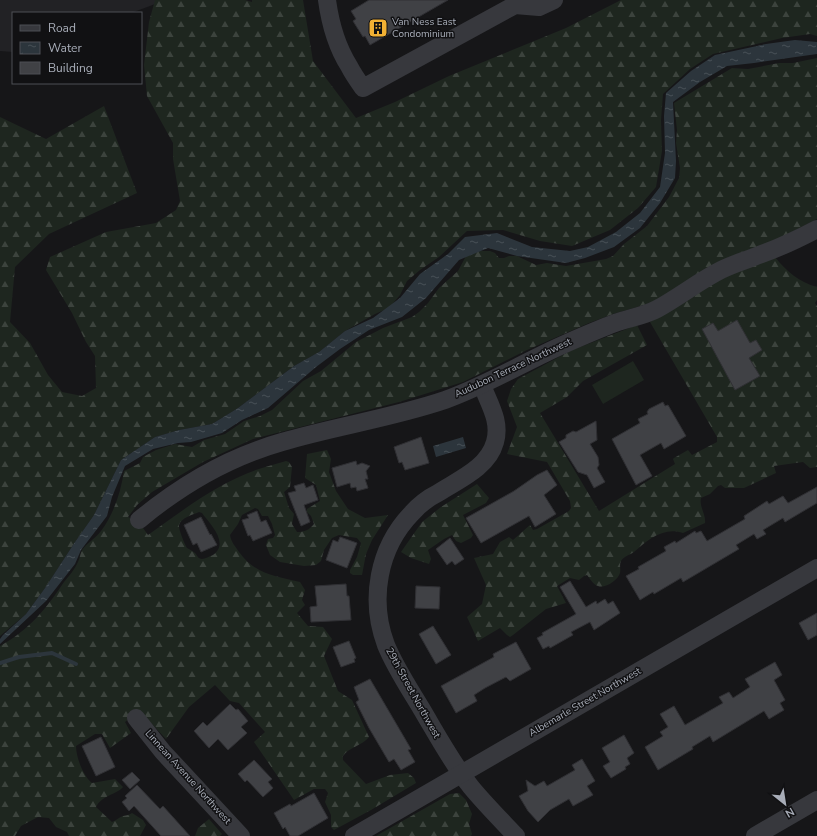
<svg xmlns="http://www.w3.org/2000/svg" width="817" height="836" font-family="'Nunito Sans',sans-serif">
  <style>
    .built { fill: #222225 }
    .forest { fill: url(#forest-firs); fill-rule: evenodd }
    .pitch { fill: #1e261f }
    .water { fill: url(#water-ripples) }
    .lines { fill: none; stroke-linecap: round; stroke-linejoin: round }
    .stream { stroke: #2c353c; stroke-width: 4 }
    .building { fill: #404145; stroke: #303034 }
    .minor { stroke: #37383d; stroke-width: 18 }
    .labels { text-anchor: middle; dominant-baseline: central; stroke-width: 3; stroke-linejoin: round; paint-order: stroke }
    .poi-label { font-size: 10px; fill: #a8adb8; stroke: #111113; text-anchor: start }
    .street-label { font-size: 10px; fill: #a8adb8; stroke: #111113 }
  </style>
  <defs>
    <pattern id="forest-firs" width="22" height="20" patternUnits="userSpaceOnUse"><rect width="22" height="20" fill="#1e261f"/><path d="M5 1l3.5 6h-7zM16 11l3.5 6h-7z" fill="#3c433d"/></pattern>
    <pattern id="water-ripples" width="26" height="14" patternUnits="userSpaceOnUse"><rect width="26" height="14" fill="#2c353c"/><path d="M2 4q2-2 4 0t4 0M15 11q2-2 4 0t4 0" fill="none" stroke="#485056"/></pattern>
  </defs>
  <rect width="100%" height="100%" fill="#161618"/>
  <path class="built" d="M0 0H166L131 13H13V52L0 51Z"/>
  <g class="forest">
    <path d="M155 0H245L252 2V0H303L313 61 356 118 395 102 449 76 566 28 621 0H817V36L810 34 782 38 713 54 690 69 663 94 661 120 662 151 656 187 638 208 610 230 572 246 540 241 503 230 467 231 439 257 420 270 407 281 400 295 389 308 375 314 345 331 319 352 294 366 238 408 212 424 179 430 155 437 121 460 94 515 75 542 45 588 26 614 0 636V117L46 139 104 106 137 193 49 234 15 267 10 322 30 343 48 375 62 392 82 396 96 388 95 356 86 342 72 313 46 270 50 257 106 232 156 223 176 210 180 201 173 159V143L147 96 144 65 149 22Z"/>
    <path d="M817 58V219L654 302 613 314 589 323 527 350 463 382 399 402 253 439 203 462 152 492 137 505 128 517 145 524 143 528 148 535C183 510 218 483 259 469 267 466 277 464 286 461L289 462 292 467 290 487 284 492 289 508 294 514 292 524 297 532C305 532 309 530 314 524L311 516 307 512V509L320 501 316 485 305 478 307 454 327 450 331 459 329 472 336 491 348 509 365 518 388 515 372 540 366 554 362 575H353L350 573V570L357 557 361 543 357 538 339 535 332 538 324 550 321 561 316 565 304 566 280 562 270 555 266 545 268 539 273 538 275 535 272 524 268 516H262L258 509 255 508 242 515 238 524 230 535C231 542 235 546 239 552 255 574 274 576 300 582L305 590 302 600 305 605 297 613 308 626 323 627 332 639 324 656 338 691 352 700 369 737C362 746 349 747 343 756V760L366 784 390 775 408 773 414 778 416 783 371 810 334 830 331 827V815L325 802 328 793 325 789H314L294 800 254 742 265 732 239 703 230 701 215 685 189 707 166 739 139 710 125 722 131 733 110 748 102 734H95L76 746C76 757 83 776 92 783L115 779 123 787C116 795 102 795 96 807L112 822C116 821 119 817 123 816 127 815 129 815 132 813L143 820 146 825 140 836H69L67 832 56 827 49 818 38 817 21 826 15 836H0V646C28 631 47 608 64 582 69 576 75 569 78 562 80 558 80 554 82 550 87 543 96 538 101 531 114 514 121 491 124 471L140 463 143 457 156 450 175 444 192 447 204 440 225 434 244 421 260 416 272 410 303 381 321 371 356 342 383 328 412 317 419 312 428 303 439 288 458 271 466 256 474 251H490L495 253 499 258H504L509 256H517L536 265 547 263 566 266 606 259 613 256 624 244 647 226 669 197 679 178 680 168 676 143 677 130 674 103 732 68 748 69 779 63H793ZM199 512 202 513C210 524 230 543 213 555 210 556 205 559 202 559 198 559 197 555 195 553 193 551 190 550 187 548 185 545 178 528 179 525 181 518 192 515 199 512Z"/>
    <path d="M775 257C787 272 799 282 817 287V300L815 303 817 306V467L810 468 803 462 774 466 776 473 744 488H725L721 485 718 486 710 494 701 498C699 507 706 514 705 523L683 533C664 526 647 540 634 552 630 555 624 556 621 561 619 565 621 569 620 573 618 580 605 589 598 586 594 585 590 579 587 575L584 576 579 580 570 578 557 586 566 603 546 609 513 635 510 637 507 635 500 628 478 641 467 617 482 604 486 585 474 558 493 554 500 542 509 537 513 540 530 525 533 530 537 529 569 511 571 508 570 501 547 462 507 454 517 427 507 401 511 389 518 379 570 351 637 325 647 345 583 381 567 397 540 413 599 511 675 464 673 459 674 458 688 450 692 455 717 442V437L650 322 720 278Z"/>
    <path d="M477 484 489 498 486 503 463 515 473 535 471 538 461 543 456 541 452 535 444 539 428 550 431 559 429 564 411 558 401 552 422 522 441 507Z"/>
    <path d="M459 793 466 800 472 814 469 824 472 834 471 836H376L450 794Z"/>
    <path d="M209 819 222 834 220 836H195L198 828Z"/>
  </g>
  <path class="pitch" d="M633 361 644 380 603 404 592 385Z"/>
  <g class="water">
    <path d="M795 40 817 42V54L754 63 727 66 700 82 673 102 676 161 675 178 660 203 640 228 614 247 585 258 566 263 517 256 488 248 459 260 426 298 402 317 369 330 340 349 316 367 268 408 242 420 222 433 191 442 178 443 153 449 125 466 112 497 107 516 81 550 75 564 46 601 0 644V639L3 635 26 614 45 588 75 542 94 515 121 460 155 437 179 430 212 424 238 408 294 366 319 352 345 331 373 318 400 298 420 274 448 254 465 237 497 233 532 247 570 251 588 247 616 232 640 213 660 187 665 153 664 116 666 93 691 71 715 55 766 44Z"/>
    <path d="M463 437 466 448 436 457 433 446Z"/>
  </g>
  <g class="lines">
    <path class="stream" d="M0 663 19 657 52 653 76 664"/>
  </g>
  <g class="building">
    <path d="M369 0H448L370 45 365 36 363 37 353 21 356 19 351 11Z"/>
    <path d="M737 320 750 343 756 340 762 350 749 358 760 376 735 390 702 329 713 323 718 331Z"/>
    <path d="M663 402 665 406 668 405 686 436 664 449 661 443 640 455 652 476 636 485 612 439 640 423 638 419 648 414 647 412 649 409Z"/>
    <path d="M596 421 597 440 590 444 598 457 599 465 597 468 605 482 594 488 587 475 578 472 559 442 566 438V435L573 431 576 432Z"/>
    <path d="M421 437 429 463 405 470 402 462 399 463 394 447Z"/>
    <path d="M356 461 357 465 362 463 370 466 366 471 368 479H365L368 488 357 491 356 487 351 488 350 483 337 487 332 468Z"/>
    <path d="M547 470 557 485 544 495 556 514 535 527 529 516 481 543 466 518 514 491 537 475Z"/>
    <path d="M304 483 306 488 313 485 318 500 304 505 310 522 301 526 288 493 296 491 294 486Z"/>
    <path d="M817 487V503L785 522 783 518 763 530 766 534 757 539 754 534 736 545 739 549 683 582 681 578 654 594 653 592 640 600 626 576 639 569 638 567 666 551 664 547 675 541 676 543 695 531 696 533 701 531 707 541 745 519 744 516 767 501 769 504 783 496 788 503Z"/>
    <path d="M257 511 261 522 266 520 272 533 253 541 250 535 248 536 242 520 249 518 247 515Z"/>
    <path d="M201 517 210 535 211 534 217 545 201 552 197 543 193 545 184 525Z"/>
    <path d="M340 537 357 543 347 568 326 560 333 540 338 542Z"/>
    <path d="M450 538 464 559 455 565 452 561 447 565 436 549Z"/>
    <path d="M570 581 586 607 596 601 597 604 605 599 608 604 613 601 620 613 594 630 590 622 571 632 573 635 550 648 549 646 543 649 537 638 543 635 542 633 576 614 560 587Z"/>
    <path d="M346 584 347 596H349L351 620 311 622 310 607 317 606 315 586Z"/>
    <path d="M416 586 440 587 439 609 415 608Z"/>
    <path d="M817 613V635L808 640 799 623Z"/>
    <path d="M433 626 451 655 436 664 419 634Z"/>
    <path d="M349 641 356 658 354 659 355 662 341 667 333 647Z"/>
    <path d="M516 642 531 669 510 681 506 677 485 688 474 695 477 701 456 713 441 686 494 657 493 654Z"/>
    <path d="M775 662 782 675 774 680 785 700 780 703 784 710 769 719 764 711 713 742 710 736 692 747 693 749 658 770 645 747 663 736 660 732 668 727 660 714 674 706 685 725 723 703 719 697 729 692 733 698 750 687 745 679Z"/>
    <path d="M370 679 411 749 408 750 415 762 401 770 394 759 389 762 369 728 356 702 359 700 354 687Z"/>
    <path d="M230 704 236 710 238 709 248 721 241 727 247 733 228 750 218 739 209 748 194 731 203 722 207 726Z"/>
    <path d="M624 735 634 753 627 758 630 764 625 767 626 769 611 778 603 766 610 762 602 748Z"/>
    <path d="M101 737 115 767 96 776 82 746Z"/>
    <path d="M582 759 595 781 587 786 593 795 573 806 569 799 550 810 538 822 528 811 519 796 528 791 526 780 535 786 544 781 547 786 575 770 572 765Z"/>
    <path d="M254 760 272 779 268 782 273 788 263 797 247 780 245 782 238 774Z"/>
    <path d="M132 772 140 780 130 789 122 780Z"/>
    <path d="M137 785 160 809 163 806 190 836H161L134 806 129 811 122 802 127 798 125 796Z"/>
    <path d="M314 793 328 818 298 836H290L285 827 283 829 274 813 290 804 291 806Z"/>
  </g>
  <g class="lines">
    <g class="minor">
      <path d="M327 0C330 22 337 47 349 66 353 74 358 81 363 88L515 5 539 7 554 0"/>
      <path d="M482 385C489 404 501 421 495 442 488 468 458 480 438 493 428 498 419 505 412 513 378 548 369 600 386 645 395 667 409 688 421 708 437 735 452 763 471 787 485 804 501 820 516 836"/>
      <path d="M139 520C181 485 229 457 282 442 336 426 392 418 445 400 487 385 526 361 567 343 583 336 599 329 615 323 629 318 644 316 657 309 679 297 699 281 721 270 733 264 747 260 759 255 779 248 798 239 817 229"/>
      <path d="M136 718 163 752 241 836"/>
      <path d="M354 836 817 568"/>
      <path d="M755 836 817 800"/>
    </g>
  </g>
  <defs>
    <symbol id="building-square" viewBox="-11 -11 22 22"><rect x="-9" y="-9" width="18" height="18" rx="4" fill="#f2b134" stroke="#111113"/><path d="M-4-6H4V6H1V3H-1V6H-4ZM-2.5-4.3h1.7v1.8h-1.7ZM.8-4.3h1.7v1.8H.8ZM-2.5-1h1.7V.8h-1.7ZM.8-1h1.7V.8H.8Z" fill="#111"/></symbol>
  </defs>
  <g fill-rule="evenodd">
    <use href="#building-square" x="367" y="17" width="22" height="22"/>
  </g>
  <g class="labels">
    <g class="poi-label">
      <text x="392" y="22">Van Ness East<tspan x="392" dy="12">Condominium</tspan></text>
    </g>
    <g class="street-label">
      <text transform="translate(513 368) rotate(-25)">Audubon Terrace Northwest</text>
      <text transform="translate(413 693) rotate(61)">29th Street Northwest</text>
      <text transform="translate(585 702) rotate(-30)">Albemarle Street Northwest</text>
      <text transform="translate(188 777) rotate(48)">Linnean Avenue Northwest</text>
    </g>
  </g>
  <rect x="12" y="12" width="130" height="72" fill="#111113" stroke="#4d4f55"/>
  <rect x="20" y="25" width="20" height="6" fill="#37383d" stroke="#4d4f55"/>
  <text x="48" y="32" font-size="12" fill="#a8adb8">Road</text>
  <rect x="20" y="42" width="20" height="12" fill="url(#water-ripples)" stroke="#4d4f55"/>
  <text x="48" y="52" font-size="12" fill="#a8adb8">Water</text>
  <rect x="20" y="62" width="20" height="12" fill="#404145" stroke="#4d4f55"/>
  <text x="48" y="72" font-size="12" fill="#a8adb8">Building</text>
  <g transform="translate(785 804) rotate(150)" stroke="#111113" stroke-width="3" paint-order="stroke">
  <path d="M0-3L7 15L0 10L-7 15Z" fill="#a8adb8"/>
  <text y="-6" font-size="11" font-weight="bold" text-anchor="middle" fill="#a8adb8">N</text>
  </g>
</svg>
